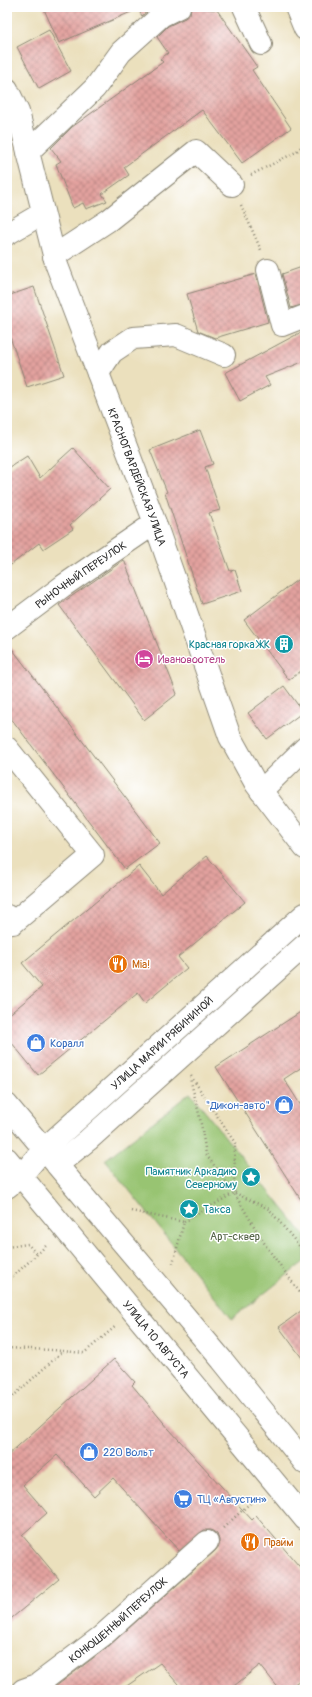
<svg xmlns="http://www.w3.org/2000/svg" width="312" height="1697" font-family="Pangolin,sans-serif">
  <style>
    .park { fill: #98c472; stroke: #62784e }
    .building { fill: url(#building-cross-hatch) }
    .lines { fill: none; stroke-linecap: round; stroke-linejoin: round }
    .minor-casing { stroke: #8b8674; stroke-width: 24 }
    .major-casing { stroke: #8b8674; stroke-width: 24 }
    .highway-casing { stroke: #8b8674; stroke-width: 24 }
    .path { stroke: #8b8674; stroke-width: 2.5; stroke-dasharray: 1 3; stroke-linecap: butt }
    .minor { stroke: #fff; stroke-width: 22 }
    .major { stroke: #fff; stroke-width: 22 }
    .highway { stroke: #fff; stroke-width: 22 }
    .labels { text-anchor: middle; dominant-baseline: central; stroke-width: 3; stroke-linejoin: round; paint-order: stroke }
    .street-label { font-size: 11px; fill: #2b2b2b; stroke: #fff }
    .culture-label { font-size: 11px; fill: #0d838f; stroke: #fff; text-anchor: end }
    .hotel-label { font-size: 11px; fill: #b23c85; stroke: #fff; text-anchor: start }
    .food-label { font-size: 11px; fill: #c56008; stroke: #fff; text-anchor: start }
    .shop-label { font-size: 11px; fill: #366cbe; stroke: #fff; text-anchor: start }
    .park-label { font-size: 11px; fill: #516144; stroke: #fff }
  </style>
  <defs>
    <pattern id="building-cross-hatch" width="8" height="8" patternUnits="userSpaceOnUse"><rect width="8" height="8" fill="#e3a29f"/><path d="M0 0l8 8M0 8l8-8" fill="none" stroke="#b88482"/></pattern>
  </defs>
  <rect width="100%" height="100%" fill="#fff"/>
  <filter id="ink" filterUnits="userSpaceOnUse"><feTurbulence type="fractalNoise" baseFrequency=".025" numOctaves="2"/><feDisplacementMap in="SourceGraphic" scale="8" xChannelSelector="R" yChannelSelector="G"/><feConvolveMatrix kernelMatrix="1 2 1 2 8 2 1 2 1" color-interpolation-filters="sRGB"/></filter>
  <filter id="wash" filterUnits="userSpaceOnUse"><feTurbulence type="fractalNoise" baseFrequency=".012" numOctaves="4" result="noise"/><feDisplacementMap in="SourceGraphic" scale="16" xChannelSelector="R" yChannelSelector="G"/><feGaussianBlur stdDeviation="0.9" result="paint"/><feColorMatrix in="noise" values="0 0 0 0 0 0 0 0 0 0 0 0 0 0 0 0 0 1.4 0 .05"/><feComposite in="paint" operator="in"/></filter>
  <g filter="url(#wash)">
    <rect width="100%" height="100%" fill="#ebe0bd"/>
    <path class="park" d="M190 1093 305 1236V1261L232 1319 105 1160Z"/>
    <g id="blocks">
      <g class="building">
        <path d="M43 7H152L142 16 138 9 59 43Z"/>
        <path d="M191 7 217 10 257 67 252 70 291 128 242 163 202 110 124 167 129 175 102 194 107 201 86 209 83 203 73 208 56 164 61 161 51 148 72 127 163 62 160 59 168 53 157 37 168 26 185 18 190 14Z"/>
        <path d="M49 30 71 71 39 89 17 47Z"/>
        <path d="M305 266V304L291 308 282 274Z"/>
        <path d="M256 274 268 322 215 338 198 331 187 294Z"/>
        <path d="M34 287 64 375 27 387 7 328V296Z"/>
        <path d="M305 330V361L265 377 270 385 240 401 225 373Z"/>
        <path d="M200 430 213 464 205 467 220 510 209 513 230 571 235 570 242 591 202 604 165 493 167 492 150 450Z"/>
        <path d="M73 448 110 489 70 525 73 529 43 549 39 543 7 568V469L27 456 40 478Z"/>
        <path d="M124 560 177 694 144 720 59 605Z"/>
        <path d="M305 574V668L289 680 244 620Z"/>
        <path d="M7 642 160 843 125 869 7 713Z"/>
        <path d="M284 686 303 712 267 739 248 713Z"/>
        <path d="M207 856 245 902 178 957 187 968 145 1003 138 993 38 1075 7 1037V1016L42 987 22 963 139 866 161 894Z"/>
        <path d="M305 1009V1065L284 1079 305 1112V1206L216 1067Z"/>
        <path d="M305 1308V1362L279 1327Z"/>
        <path d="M114 1359 135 1382 132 1385 169 1429 252 1520 256 1516 305 1573V1676L287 1690H280L260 1665 229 1690H183L160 1663 121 1690H51L110 1645 215 1551 219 1546V1540L217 1534 211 1530H204L179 1551 113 1478 94 1496 57 1455 23 1485 47 1513 22 1535 59 1579 7 1622V1456Z"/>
      </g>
    </g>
  </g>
  <g filter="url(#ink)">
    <use href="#blocks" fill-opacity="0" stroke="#8b8674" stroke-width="1"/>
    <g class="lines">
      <defs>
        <g id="minor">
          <path d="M244 7 261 44"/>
          <path id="s1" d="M7 89 18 112 56 263 155 523 230 737 256 784 305 848"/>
          <path d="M28 152 95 88 121 52 161 16 179 7"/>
          <path d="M7 234 43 213"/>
          <path d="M54 256 109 220 196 151 232 185"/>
          <path d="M268 270 282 325 305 316"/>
          <path d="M98 373 112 352 133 338 176 335 224 355"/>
          <path id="s2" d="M7 628 63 586 155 523"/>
          <path d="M7 748 93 855 13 923 7 916"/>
          <path d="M261 791 305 748"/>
          <path d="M7 1187 21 1176 43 1150"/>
          <path id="s3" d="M23 1690 37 1685 102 1636 207 1542"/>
        </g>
        <g id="major">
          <path d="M296 7 305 29"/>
          <path d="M7 1105 54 1161"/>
          <path id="s4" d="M43 1150 305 914"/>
        </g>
        <g id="highway">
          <path d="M305 945 88 1140 57 1165 222 1360 305 1463"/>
          <path id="s5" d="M7 1159 305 1519"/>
        </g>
      </defs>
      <use href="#minor" class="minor-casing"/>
      <use href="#major" class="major-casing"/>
      <use href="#highway" class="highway-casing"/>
      <g class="path">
        <path d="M251 175 296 152 305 143"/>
        <path d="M241 205 261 250"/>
        <path d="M191 1076 235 1143 234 1193 266 1246 301 1294"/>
        <path d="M235 1193 269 1209 305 1253"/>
        <path d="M131 1211 184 1222 173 1263"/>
        <path d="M184 1222 234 1193 206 1154 200 1118 190 1078"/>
        <path d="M7 1247 28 1244 36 1254"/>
        <path d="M7 1282 48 1244"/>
        <path d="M7 1348 52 1350 84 1353 116 1326"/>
        <path d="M7 1402 63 1351"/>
        <path d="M223 1528 258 1496"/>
      </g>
      <use href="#minor" class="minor"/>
      <use href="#major" class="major"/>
      <use href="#highway" class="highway"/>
    </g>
  </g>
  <defs>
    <symbol id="building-disc" viewBox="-11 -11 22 22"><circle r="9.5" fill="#0f9aa8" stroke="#fff"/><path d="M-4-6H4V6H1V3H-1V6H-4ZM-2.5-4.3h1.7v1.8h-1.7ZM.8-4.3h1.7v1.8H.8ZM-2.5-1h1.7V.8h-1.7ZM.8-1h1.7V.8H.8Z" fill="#fff"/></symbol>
    <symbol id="hotel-disc" viewBox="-11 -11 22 22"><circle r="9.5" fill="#d1479c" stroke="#fff"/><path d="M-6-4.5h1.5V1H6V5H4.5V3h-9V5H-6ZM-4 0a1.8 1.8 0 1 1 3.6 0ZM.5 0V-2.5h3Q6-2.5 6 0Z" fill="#fff"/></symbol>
    <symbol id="restaurant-disc" viewBox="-11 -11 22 22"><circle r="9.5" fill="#e8710a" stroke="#fff"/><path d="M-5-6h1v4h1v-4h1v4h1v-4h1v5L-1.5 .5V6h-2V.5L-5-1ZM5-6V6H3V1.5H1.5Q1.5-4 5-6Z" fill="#fff"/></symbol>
    <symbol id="shop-disc" viewBox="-11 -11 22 22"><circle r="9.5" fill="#3f7fe0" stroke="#fff"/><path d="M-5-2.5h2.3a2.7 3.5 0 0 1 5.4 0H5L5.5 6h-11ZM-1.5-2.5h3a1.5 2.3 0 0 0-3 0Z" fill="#fff"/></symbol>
    <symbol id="sight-disc" viewBox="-11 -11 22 22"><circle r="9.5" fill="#0f9aa8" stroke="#fff"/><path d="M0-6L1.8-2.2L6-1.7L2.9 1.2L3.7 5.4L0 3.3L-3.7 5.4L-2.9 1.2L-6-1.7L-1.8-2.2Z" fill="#fff"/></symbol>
    <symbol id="supermarket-disc" viewBox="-11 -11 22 22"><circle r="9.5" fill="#3f7fe0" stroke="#fff"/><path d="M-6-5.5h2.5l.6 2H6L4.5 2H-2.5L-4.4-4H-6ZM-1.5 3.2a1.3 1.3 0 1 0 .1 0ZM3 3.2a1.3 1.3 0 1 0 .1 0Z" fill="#fff"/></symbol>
  </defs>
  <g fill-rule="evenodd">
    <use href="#building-disc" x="273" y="633" width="22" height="22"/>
    <use href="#hotel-disc" x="133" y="648" width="22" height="22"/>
    <use href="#restaurant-disc" x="107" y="953" width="22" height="22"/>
    <use href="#shop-disc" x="25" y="1032" width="22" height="22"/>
    <use href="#shop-disc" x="273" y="1094" width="22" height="22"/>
    <use href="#sight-disc" x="240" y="1166" width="22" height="22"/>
    <use href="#sight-disc" x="178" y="1198" width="22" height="22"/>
    <use href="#shop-disc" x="78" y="1441" width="22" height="22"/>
    <use href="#supermarket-disc" x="172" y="1488" width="22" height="22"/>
    <use href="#restaurant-disc" x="239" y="1531" width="22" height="22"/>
  </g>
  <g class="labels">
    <g class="street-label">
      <text stroke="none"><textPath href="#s1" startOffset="410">КРАСНОГВАРДЕЙСКАЯ УЛИЦА</textPath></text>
      <text stroke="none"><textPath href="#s2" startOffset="91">РЫНОЧНЫЙ ПЕРЕУЛОК</textPath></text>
      <text stroke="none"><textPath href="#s4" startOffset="160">УЛИЦА МАРИИ РЯБИНИНОЙ</textPath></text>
      <text stroke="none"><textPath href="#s5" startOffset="234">УЛИЦА 10 АВГУСТА</textPath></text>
      <text stroke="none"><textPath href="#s3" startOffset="119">КОНЮШЕННЫЙ ПЕРЕУЛОК</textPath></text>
    </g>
    <g class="culture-label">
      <text x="270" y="644">Красная горка ЖК</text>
      <text x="237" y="1171">Памятник Аркадию<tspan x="237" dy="13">Северному</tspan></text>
      <text x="203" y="1209" text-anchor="start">Такса</text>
    </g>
    <g class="hotel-label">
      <text x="158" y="659">Ивановоотель</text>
    </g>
    <g class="food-label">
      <text x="132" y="964">Mia!</text>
      <text x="264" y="1542">Прайм</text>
    </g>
    <g class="shop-label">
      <text x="50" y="1043">Коралл</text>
      <text x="270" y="1105" text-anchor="end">"Дикон-авто"</text>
      <text x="103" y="1452">220 Вольт</text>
      <text x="197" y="1499">ТЦ «Августин»</text>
    </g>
    <g class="park-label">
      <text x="235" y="1236">Арт-сквер</text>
    </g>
  </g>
  <rect width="312" height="1697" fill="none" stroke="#fff" stroke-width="24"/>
</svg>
